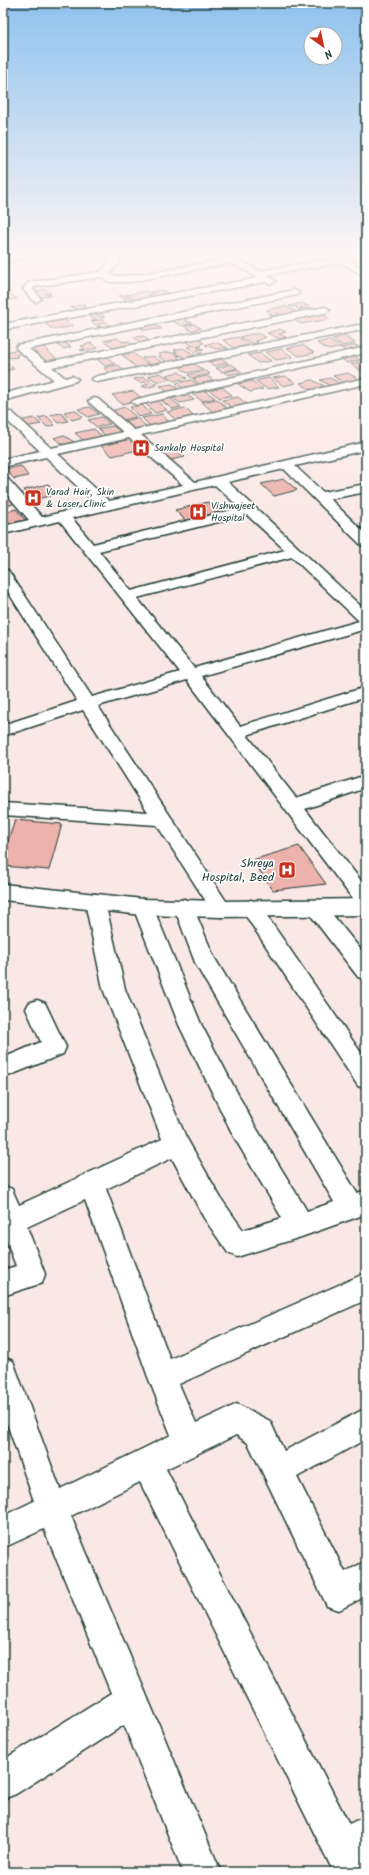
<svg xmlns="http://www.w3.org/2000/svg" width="369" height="1875" font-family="Kalam,sans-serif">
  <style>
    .building { fill: #edb2ac; stroke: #1f3d34 }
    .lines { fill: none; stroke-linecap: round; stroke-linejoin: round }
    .street-casing { stroke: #1f3d34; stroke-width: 3 }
    .secondary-casing { stroke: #1f3d34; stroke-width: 3 }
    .highway-casing { stroke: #1f3d34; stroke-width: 3 }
    .street { fill: #fff; fill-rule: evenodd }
    .secondary { fill: #fff; fill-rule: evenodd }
    .highway { fill: #faddab; fill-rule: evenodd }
    .labels { text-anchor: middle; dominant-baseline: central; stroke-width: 3.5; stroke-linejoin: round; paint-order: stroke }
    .far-poi-label { font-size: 10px; fill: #1f3d34; stroke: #fff; text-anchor: start }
    .poi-label { font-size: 12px; fill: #1f3d34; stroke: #fff; text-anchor: end }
  </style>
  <rect width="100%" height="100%" fill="#fae8e6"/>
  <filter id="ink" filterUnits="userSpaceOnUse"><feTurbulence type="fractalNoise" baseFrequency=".025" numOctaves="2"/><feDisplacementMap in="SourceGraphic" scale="8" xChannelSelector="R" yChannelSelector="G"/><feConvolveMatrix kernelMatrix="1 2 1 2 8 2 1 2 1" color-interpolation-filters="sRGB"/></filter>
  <g filter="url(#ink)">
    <g class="building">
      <path d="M45 289 51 293 45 294 52 295 42 297 34 292Z"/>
      <path d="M6 290 17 299 3 301V291Z"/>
      <path d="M162 290 170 294 165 295 163 293 158 296 150 292Z"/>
      <path d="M146 291 152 295 147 296 150 298 136 300 126 295Z"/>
      <path d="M124 295 133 301 127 302 124 300 126 299 118 296Z"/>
      <path d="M302 303 314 309 309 310 303 307 300 308 303 309 299 310 296 308 297 306 293 307 289 306Z"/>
      <path d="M84 304 86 305 83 306 88 309 76 310 71 307Z"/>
      <path d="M285 306 296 312 282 315 278 313H275L278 315 273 316 269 315 272 314 266 310Z"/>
      <path d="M96 311 105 317 101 318 95 314 91 315 97 319 94 320 85 314Z"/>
      <path d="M319 312 330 319 301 324 291 318Z"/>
      <path d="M183 317 187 319 185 320 187 321H186L193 323 182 326 170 320Z"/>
      <path d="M63 319 73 326 54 330 44 323Z"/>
      <path d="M98 320H104L110 325 107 326 104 323 98 324 101 327H98L91 321Z"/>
      <path d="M150 322 162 329 144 330 136 325Z"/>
      <path d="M194 324 201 328 192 331 184 326Z"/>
      <path d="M280 329 286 332 279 334 286 337 280 339 267 333Z"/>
      <path d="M251 334H259L266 337 255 341 258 342 253 344 240 337Z"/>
      <path d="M144 336 151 343 142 344 134 337Z"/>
      <path d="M195 336 204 343 193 346 183 339Z"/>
      <path d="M344 336 355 343 343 346 332 339Z"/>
      <path d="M238 337 249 345 234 348 223 340Z"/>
      <path d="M117 338 123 342 128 341 132 344 114 348 104 341Z"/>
      <path d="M328 340 341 347 329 350 317 343Z"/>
      <path d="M62 341 71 347 63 349 55 343Z"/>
      <path d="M215 342 228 348 216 349 205 345Z"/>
      <path d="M91 343 98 348 82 351 80 350 85 349 81 346Z"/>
      <path d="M40 344 49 351H47L57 359 41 362 23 348Z"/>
      <path d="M199 344 202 346 197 347 204 349 197 350 202 353 198 354 187 347Z"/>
      <path d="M303 345 314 353 299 356 287 348Z"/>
      <path d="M355 345 363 349 349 352 341 348Z"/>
      <path d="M183 348 195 355 185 358 174 352H177L174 350Z"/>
      <path d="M19 349 24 353 16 355 18 357 10 358 3 353Z"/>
      <path d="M282 349 293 357 276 360 265 352Z"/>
      <path d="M169 352 180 356 177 357 180 359 167 362 159 357 161 356 158 354Z"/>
      <path d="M133 353 149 366 138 369 122 355Z"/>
      <path d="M260 353 271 361 258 363 248 355Z"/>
      <path d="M153 356 163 363 152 366 142 358Z"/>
      <path d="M107 357 115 364 105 366 97 359Z"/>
      <path d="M355 357 360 360 347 363 342 359Z"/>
      <path d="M222 359 228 363 214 366 208 362Z"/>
      <path d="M362 362 366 364V371L363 372 351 364Z"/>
      <path d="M8 363 14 369 3 371V365Z"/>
      <path d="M195 364 203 370 187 373 180 367Z"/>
      <path d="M231 364 237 368 222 372 216 368Z"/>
      <path d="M118 365 126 372 112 375 104 368Z"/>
      <path d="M238 369 242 372 228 375 224 372Z"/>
      <path d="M206 371 210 374 192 378 188 375Z"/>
      <path d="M179 372 187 378 174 381 166 375Z"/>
      <path d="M160 373 170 379 158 382 148 376Z"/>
      <path d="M348 373 360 380 346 384 333 376Z"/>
      <path d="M207 376 216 382 202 386 193 379Z"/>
      <path d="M285 376 296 383 283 386 273 378Z"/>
      <path d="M144 377 157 385 146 388 142 386 148 384 145 382 140 383 134 379Z"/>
      <path d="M269 378 279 387 267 389 256 381Z"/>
      <path d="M330 378 341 384 331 386 320 380Z"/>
      <path d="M191 380 200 386 185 390 176 383Z"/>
      <path d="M312 380 324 386 311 390 300 383Z"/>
      <path d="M252 381 263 389 250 392 238 384Z"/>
      <path d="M172 384 182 391 169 393 160 386Z"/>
      <path d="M222 387 232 395 220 398 209 390Z"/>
      <path d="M133 391 143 399 122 404 112 395Z"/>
      <path d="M205 391 215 398 202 401 192 394Z"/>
      <path d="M187 395 194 400 180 403 173 398Z"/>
      <path d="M238 397 248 405 232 408 222 400Z"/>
      <path d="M170 398 181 407 172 409 161 400Z"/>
      <path d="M217 399 228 409 213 412 202 402Z"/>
      <path d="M157 401 167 410 155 413 145 403Z"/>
      <path d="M142 405 151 414 139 417 130 407Z"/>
      <path d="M90 407 99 414 88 417 78 409Z"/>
      <path d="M125 407 136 417 122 420 111 411Z"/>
      <path d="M185 408 193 416 176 420 167 412Z"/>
      <path d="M75 410 83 417 72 420 64 412Z"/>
      <path d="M61 413 68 421 58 423 50 415Z"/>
      <path d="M162 414 170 423 151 427 142 418Z"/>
      <path d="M47 416 55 425 47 427 38 418Z"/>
      <path d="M102 417 110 424 97 427 88 420Z"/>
      <path d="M34 418 41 424 25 427 19 421Z"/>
      <path d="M137 418 147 427 134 430 124 421Z"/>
      <path d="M113 426 123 433 107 437 98 429Z"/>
      <path d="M94 429 103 437 85 442 75 433Z"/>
      <path d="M63 435 74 442 64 445 54 438Z"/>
      <path d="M135 438 146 448 112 456 101 446Z"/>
      <path d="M173 448 185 457 171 460 160 451Z"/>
      <path d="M21 466 28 476 14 479 6 469Z"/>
      <path d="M284 479 297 490 274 496 261 484Z"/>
      <path d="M48 484 57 494 33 500 24 490Z"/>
      <path d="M3 489 20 502 3 507Z"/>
      <path d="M208 502 221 515 188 523 175 510Z"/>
      <path d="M16 509 27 522 6 528 3 525V513Z"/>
      <path d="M15 820 62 824 49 870 3 866V856Z"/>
      <path d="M299 846 326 884 273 890 252 860Z"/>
    </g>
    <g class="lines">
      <defs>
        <g id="street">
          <path d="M109 255H117L120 263 109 274C119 282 206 262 223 259L219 255H230L260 271 341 257 346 260 341 263 268 275 276 281 271 284 266 282 3 330V324L258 278 231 263 130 282H109L101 277 34 287 33 289 41 299 36 302 33 301 23 289 28 283 31 282 100 272 110 262Z"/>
          <path d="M294 290 297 291 299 293 297 295 29 349 46 362 325 307 330 310 325 313 52 367 65 378 72 376 78 379 76 381 3 401V394L54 380 17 349 16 347 17 345Z"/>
          <path d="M358 325 363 328 362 330 97 382 91 379 97 376Z"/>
          <path d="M366 347V353L137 405 131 402 137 399Z"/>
          <path d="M366 378V384L141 435 195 482 366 442V450L295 466 323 492 366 484V492L330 499 366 534V546L361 545 284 469 228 482 366 611V629L201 676 240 726 366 687V697L247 735 296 798 366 775V788L305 809 366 887V910L359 907 187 680 98 706 228 904 231 909 228 914 221 917 214 914 157 825 3 815V803L148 812 83 710 3 736V725L77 701 3 584V569L8 570 92 697 180 672 60 521 3 534V526L29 520 3 490V478L8 479 42 517 96 504 46 457 3 467V459L40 451 4 418V412H12L51 448 123 432 90 403 88 401 94 398 98 399 134 430ZM129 438 183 485 109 501 58 454ZM215 485 240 508 93 544 72 518ZM247 515 285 550 131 591 99 551ZM292 557 359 621 194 668 137 598Z"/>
          <path d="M95 894 102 897 105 902 125 989 171 1103 186 1137 222 1200 243 1230 282 1218 234 1137 179 1025 133 907 136 902 143 899 150 902 153 907 201 1024 252 1121 307 1211 334 1202 196 965 174 907 177 902 184 899 191 902 214 957 357 1193 366 1190V1214L301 1237 237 1257 228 1253 204 1218 172 1158 106 1189 170 1359 366 1273V1300L179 1384 196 1423 237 1404 270 1421 284 1451 366 1408V1439L297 1477 345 1572 366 1561V1596L339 1610 327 1606 248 1443 236 1435 166 1469 349 1824 366 1816V1872H334L330 1865 140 1482 71 1516 221 1872H183L124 1725 16 1794 3 1799V1760L111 1693 44 1529 3 1548V1516L34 1501 3 1412V1357L13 1361 60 1489 171 1435 148 1377 85 1200 27 1227 45 1274 42 1283 3 1296V1270L16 1266 5 1237H3V1185L12 1189 19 1205 162 1139 103 989 85 902 88 897Z"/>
          <path d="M251 900 258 903 366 1060V1089L358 1086 244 913 241 908 244 903Z"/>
          <path d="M316 900 323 903 366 956V980L358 977 309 913 306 908 309 903Z"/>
          <path d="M37 1000 45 1003 66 1047 63 1054 3 1078V1058L41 1042 26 1009 29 1003Z"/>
        </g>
        <g id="secondary">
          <path d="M328 255H340L366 270V277Z"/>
          <path d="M3 884 143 899 221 901 366 899V915L221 917 143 915 3 900Z"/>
        </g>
        <path id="highway" d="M14 255H34L32 257 3 263V257Z"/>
      </defs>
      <use href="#street" class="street-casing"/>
      <use href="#secondary" class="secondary-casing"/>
      <use href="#highway" class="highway-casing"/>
      <use href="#street" class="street"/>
      <use href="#secondary" class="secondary"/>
      <use href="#highway" class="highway"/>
    </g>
  </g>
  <linearGradient id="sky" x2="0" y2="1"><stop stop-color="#8fc2ee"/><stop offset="0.49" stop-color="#fdf5f4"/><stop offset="1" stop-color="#fdf5f4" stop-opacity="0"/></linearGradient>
  <rect width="369" height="518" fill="url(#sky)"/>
  <defs>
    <symbol id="hospital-square" viewBox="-11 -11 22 22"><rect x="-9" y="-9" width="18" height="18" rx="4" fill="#c8321e" stroke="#fff"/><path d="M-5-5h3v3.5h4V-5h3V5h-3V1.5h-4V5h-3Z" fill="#fff"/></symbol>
  </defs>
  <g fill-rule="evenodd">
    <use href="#hospital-square" x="131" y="438" width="20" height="20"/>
    <use href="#hospital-square" x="23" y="488" width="20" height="20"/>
    <use href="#hospital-square" x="188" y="502" width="20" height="20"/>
    <use href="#hospital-square" x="277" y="860" width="20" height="20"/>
  </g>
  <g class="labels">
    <g class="far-poi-label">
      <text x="154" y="448">Sankalp Hospital</text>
      <text x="46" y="492">Varad Hair, Skin<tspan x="46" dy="12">&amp; Laser Clinic</tspan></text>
      <text x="211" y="506">Vishwajeet<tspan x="211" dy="12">Hospital</tspan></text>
    </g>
    <g class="poi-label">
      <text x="274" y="863">Shreya<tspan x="274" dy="14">Hospital, Beed</tspan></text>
    </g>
  </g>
  <rect width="369" height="1875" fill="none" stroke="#fff" stroke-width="16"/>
  <rect x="8" y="8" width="353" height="1859" fill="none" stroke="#1f3d34" stroke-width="1.5" filter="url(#ink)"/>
  <g transform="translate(323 46) rotate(147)"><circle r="19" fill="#ffffff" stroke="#a5b1ae"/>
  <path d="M0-3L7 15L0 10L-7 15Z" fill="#c8321e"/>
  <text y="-6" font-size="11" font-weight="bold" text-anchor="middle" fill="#1f3d34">N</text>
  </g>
</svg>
